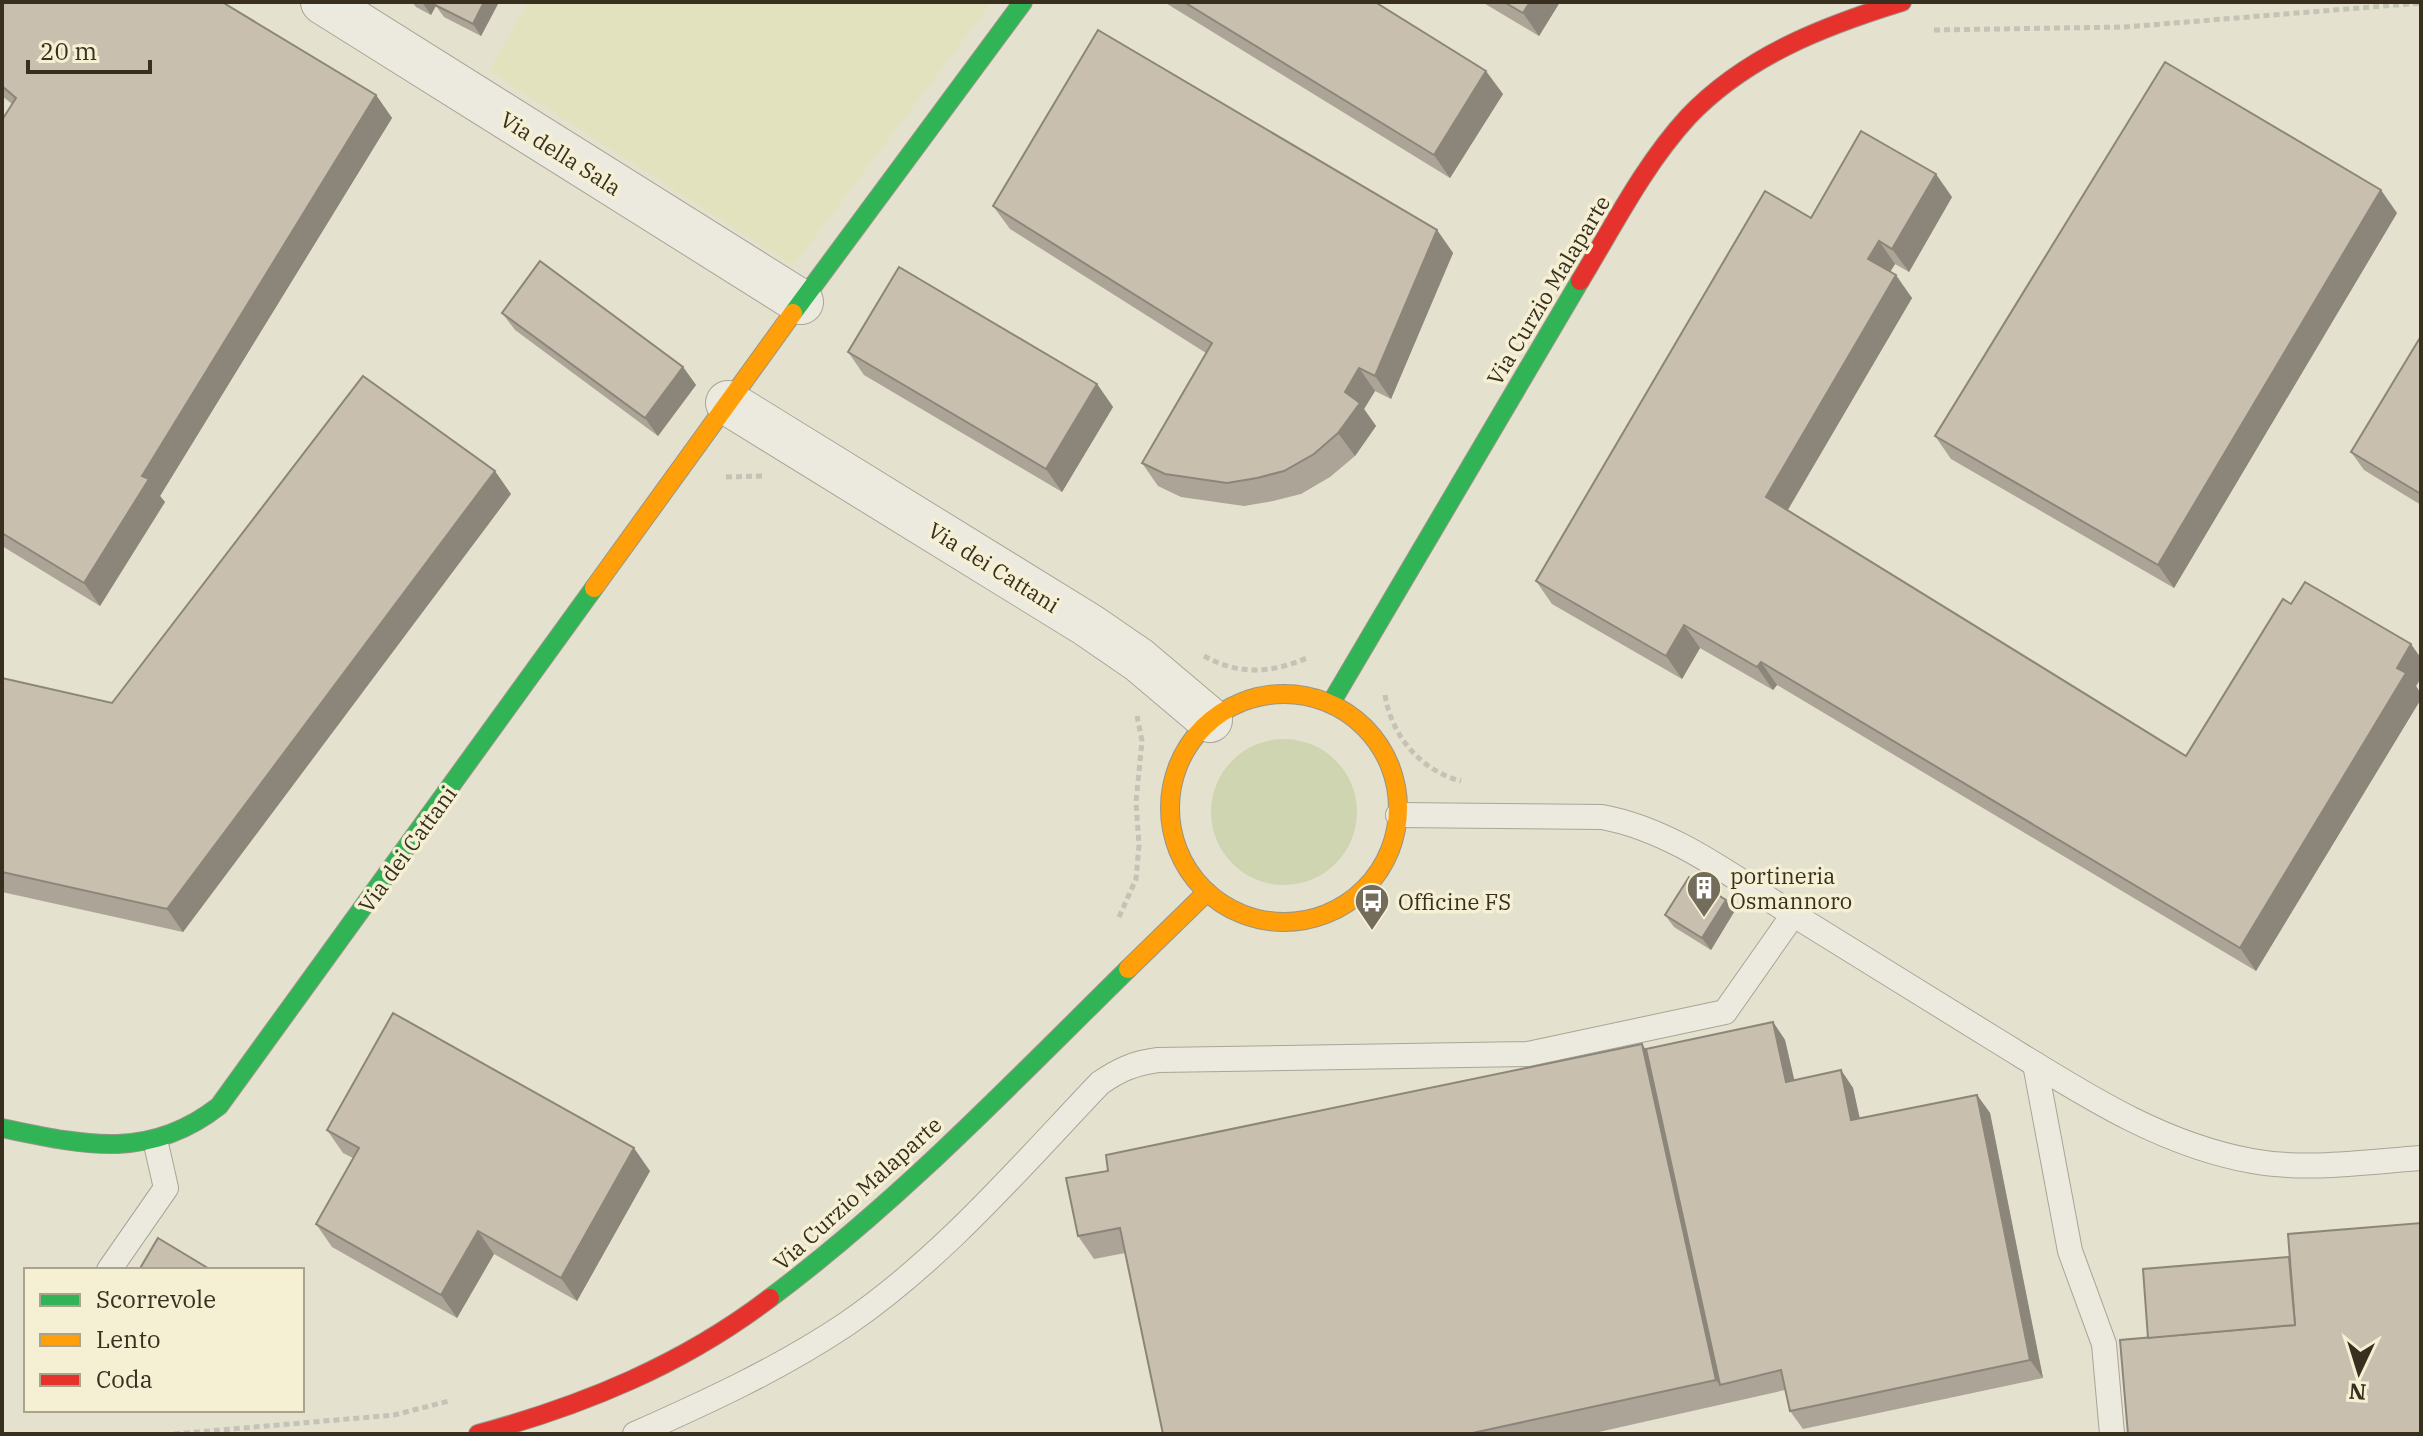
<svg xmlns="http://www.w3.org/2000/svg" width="2423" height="1436" font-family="'IBM Plex Serif',serif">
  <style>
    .farmland { fill: #e3e2bf }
    .green { fill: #cfd5b1 }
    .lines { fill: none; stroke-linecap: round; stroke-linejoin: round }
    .lane-casing { stroke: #a9a597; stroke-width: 26 }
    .street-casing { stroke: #a9a597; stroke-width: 46 }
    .fast-casing { stroke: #999586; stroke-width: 20 }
    .slow-casing { stroke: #999586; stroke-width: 20 }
    .jam-casing { stroke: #999586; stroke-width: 20 }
    .path { stroke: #c5c2b6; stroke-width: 5; stroke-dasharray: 6 4; stroke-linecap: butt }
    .lane { stroke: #eceadf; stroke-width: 24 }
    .street { stroke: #eceadf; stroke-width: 44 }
    .fast { stroke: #30b455; stroke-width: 18 }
    .slow { stroke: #ff9f0a; stroke-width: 18 }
    .jam { stroke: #e5322d; stroke-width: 18 }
    .wall { fill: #aca496 }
    .shaded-wall { fill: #8c867a }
    .building { fill: #c8bfaf; stroke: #8c867a; stroke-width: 2 }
    .labels { text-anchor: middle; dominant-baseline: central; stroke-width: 7; stroke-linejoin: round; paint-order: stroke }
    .street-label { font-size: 22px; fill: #382f1f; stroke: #f5f0d4 }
    .poi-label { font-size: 22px; fill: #382f1f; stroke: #f5f0d4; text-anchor: start }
  </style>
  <rect width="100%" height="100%" fill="#e4e1ce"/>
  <path class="farmland" d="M528 2H992L793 266 489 71Z"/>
  <circle class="green" cx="1284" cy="812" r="73"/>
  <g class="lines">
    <defs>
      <g id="lane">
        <path d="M1398 815 1602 817C1673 830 1734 878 1794 915 1861 957 1929 998 1996 1040 2076 1089 2157 1144 2252 1161 2307 1171 2366 1162 2421 1158"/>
        <path d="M2035 1064 2070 1251 2104 1344 2112 1434"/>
        <path d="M109 1270 166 1188 156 1144"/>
        <path d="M635 1434C707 1402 779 1369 845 1325 942 1259 1020 1167 1100 1083 1119 1070 1134 1063 1158 1060L1528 1054 1725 1012 1793 915"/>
      </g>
      <g id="street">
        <path d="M323 2 801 302"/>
        <path d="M728 403 1088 625 1139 660 1210 720"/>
      </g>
      <g id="fast">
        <path d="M793 313 1023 2"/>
        <path d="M1331 703 1580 281"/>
        <path d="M2 1128C83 1145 149 1161 219 1106L594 588"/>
        <path d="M770 1298C900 1201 1012 1083 1128 969"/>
      </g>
      <g id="slow">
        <path d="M594 588 793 313"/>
        <circle cx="1284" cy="808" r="114"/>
        <path d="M1128 969 1207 892"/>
      </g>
      <g id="jam">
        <path d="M1580 281C1614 225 1644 165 1688 117 1746 56 1824 26 1902 2"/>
        <path d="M478 1434C584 1405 682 1365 770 1298"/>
      </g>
    </defs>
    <use href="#lane" class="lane-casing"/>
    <use href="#street" class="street-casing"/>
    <use href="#fast" class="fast-casing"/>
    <use href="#slow" class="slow-casing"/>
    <use href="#jam" class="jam-casing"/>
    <g class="path">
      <path d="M1934 30 2125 27 2421 3"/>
      <path d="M726 477 763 476"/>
      <path d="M1204 656C1240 676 1273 673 1309 657"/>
      <path d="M1385 695C1391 735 1421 771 1461 781"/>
      <path d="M1119 917 1136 879 1139 845 1136 802 1142 741 1137 716"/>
      <path d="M174 1434 394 1415 449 1401"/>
    </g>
    <use href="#lane" class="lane"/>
    <use href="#street" class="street"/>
    <use href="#fast" class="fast"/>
    <use href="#slow" class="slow"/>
    <use href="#jam" class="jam"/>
  </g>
  <g class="wall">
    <path d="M2 2 376 95 392 118 160 496 165 502 100 606 2 546V120L12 104 2 96Z"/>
    <path d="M412 2H499L481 36 444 17 436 6 431 15 416 7Z"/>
    <path d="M1164 2H1375L1503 94 1450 178Z"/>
    <path d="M1482 2H1560L1539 36Z"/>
    <path d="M1952 197 1909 272 1895 264 1890 272 1912 298 1787 510 2186 756 2291 604 2421 658V678L2416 686 2421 694V699L2256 971 1777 685 1773 690 1700 648 1682 679 1552 604 1536 581 1811 218Z"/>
    <path d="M993 206 1437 230 1453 253 1391 399 1375 391 1364 409 1376 426 1355 456 1330 477 1301 494 1273 501 1244 506 1181 497 1158 486 1142 463 1206 353 1010 229Z"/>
    <path d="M2397 213 2174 588 1951 459 1935 436Z"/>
    <path d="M502 313 683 367 696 385 658 436 515 330Z"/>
    <path d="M2421 336V505L2364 470 2351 452Z"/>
    <path d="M848 352 1097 384 1113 407 1062 492 864 375Z"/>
    <path d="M511 494 183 932 2 892V678L112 703Z"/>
    <path d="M1726 900 1734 912 1711 950 1674 927 1665 915Z"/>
    <path d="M1773 1022 1785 1040 1794 1080 1841 1070 1853 1088 1860 1119 1977 1095 1990 1113 2043 1378 1803 1429 1790 1411 1785 1390 1590 1434H1163L1125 1253 1094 1259 1078 1236 1108 1171Z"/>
    <path d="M327 1130 650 1171 577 1301 494 1254 457 1318 332 1247 316 1224 353 1158 343 1153Z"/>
  </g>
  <g class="shaded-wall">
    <path d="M422 2H438L431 15Z"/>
    <path d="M484 2H499L481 36 473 24Z"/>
    <path d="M1530 2H1560L1539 36 1523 13Z"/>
    <path d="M1486 71 1503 94 1450 178 1434 155Z"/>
    <path d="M376 95 392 118 160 496 165 502 100 606 84 583 142 476Z"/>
    <path d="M1936 174 1952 197 1909 272 1892 249Z"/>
    <path d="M2381 190 2397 213 2174 588 2158 565Z"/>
    <path d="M1437 230 1453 253 1391 399 1375 376Z"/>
    <path d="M1879 241 1895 264 1884 282 1868 259Z"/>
    <path d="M1896 275 1912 298 1782 520 1766 497Z"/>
    <path d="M683 367 696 385 658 436 645 418Z"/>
    <path d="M1359 368 1375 391 1364 409 1376 426 1355 456 1338 433 1345 392Z"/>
    <path d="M1097 384 1113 407 1062 492 1046 469Z"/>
    <path d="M495 471 511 494 183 932 167 909Z"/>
    <path d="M1684 625 1700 648 1682 679 1666 656Z"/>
    <path d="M2411 644 2421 658V678L2416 686 2421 694V699L2256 971 2240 948 2397 668Z"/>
    <path d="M1761 662 1777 685 1773 690 1757 667Z"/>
    <path d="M1726 900 1734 912 1711 950 1702 938Z"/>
    <path d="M1773 1022 1785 1040 1799 1100 1786 1082Z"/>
    <path d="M1642 1044 1658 1067 1720 1385 1716 1380Z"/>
    <path d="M1841 1070 1853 1088 1864 1138 1851 1120Z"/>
    <path d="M1977 1095 1990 1113 2043 1378 2030 1360Z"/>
    <path d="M634 1148 650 1171 577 1301 561 1278Z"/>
    <path d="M478 1231 494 1254 457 1318 441 1295Z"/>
  </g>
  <g class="building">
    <path d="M2 2H222L376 95 142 476 149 479 84 583 2 533V120L16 98 2 86Z"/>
    <path d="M436 2H484L473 24 435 5Z"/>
    <path d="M1184 2H1375L1486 71 1434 155Z"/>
    <path d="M1504 2H1530L1523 13Z"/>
    <path d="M1098 30 1437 230 1375 376 1359 368 1345 392 1360 403 1338 433 1314 454 1284 471 1257 478 1227 483 1165 474 1142 463 1212 343 993 206Z"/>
    <path d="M2165 62 2381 190 2158 565 1935 436Z"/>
    <path d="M1861 131 1936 174 1892 249 1879 241 1868 259 1896 275 1766 497 2186 756 2283 599 2291 604 2305 582 2411 644 2397 668 2406 673 2240 948 1761 662 1757 667 1684 625 1666 656 1536 581 1765 191 1811 218Z"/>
    <path d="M540 261 683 367 645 418 502 313Z"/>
    <path d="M899 267 1097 384 1046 469 848 352Z"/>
    <path d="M2421 336V494L2351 452Z"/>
    <path d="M363 376 495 471 167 909 2 872V678L112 703Z"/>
    <path d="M1689 877 1726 900 1702 938 1665 915Z"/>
    <path d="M393 1013 634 1148 561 1278 478 1231 441 1295 316 1224 359 1148 327 1130Z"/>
    <path d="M1773 1022 1786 1082 1841 1070 1851 1120 1977 1095 2030 1360 1790 1411 1781 1370 1720 1385 1646 1049Z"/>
    <path d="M1642 1044 1716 1380 1468 1434H1163L1120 1228 1078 1236 1066 1178 1108 1171 1106 1155Z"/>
    <path d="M2421 1223V1434H2128L2120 1340 2295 1325 2288 1234Z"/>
    <path d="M158 1238 211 1270H139Z"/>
    <path d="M2289 1257 2295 1325 2148 1338 2143 1269Z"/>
  </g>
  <defs>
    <symbol id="building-pin" viewBox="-11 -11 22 30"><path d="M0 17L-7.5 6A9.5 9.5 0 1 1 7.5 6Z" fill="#746d5c" stroke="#f5f0d4"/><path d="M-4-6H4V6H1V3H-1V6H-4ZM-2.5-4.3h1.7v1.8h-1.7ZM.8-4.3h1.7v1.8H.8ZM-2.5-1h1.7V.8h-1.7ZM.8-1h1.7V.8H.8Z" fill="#fff"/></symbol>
    <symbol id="bus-pin" viewBox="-11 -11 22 30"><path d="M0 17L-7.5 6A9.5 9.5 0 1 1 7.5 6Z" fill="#746d5c" stroke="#f5f0d4"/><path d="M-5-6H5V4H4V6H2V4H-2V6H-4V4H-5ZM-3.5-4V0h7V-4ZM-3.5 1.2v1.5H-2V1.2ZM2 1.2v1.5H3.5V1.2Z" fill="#fff"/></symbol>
  </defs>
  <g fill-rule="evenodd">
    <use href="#building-pin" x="1684" y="868" width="40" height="54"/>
    <use href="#bus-pin" x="1352" y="881" width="40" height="54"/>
  </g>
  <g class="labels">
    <g class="street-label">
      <text transform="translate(561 153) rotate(32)">Via della Sala</text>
      <text transform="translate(1548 290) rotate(-59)">Via Curzio Malaparte</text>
      <text transform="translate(994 567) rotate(32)">Via dei Cattani</text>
      <text transform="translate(407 849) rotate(-54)">Via dei Cattani</text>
      <text transform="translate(857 1193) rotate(-42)">Via Curzio Malaparte</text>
    </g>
    <g class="poi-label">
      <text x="1730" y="875">portineria<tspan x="1730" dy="25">Osmannoro</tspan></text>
      <text x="1398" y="901">Officine FS</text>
    </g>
  </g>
  <rect width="2423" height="1436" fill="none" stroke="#382f1f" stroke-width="8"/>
  <rect x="24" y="1268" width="280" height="144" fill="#f5f0d4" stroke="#a9a38c" stroke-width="2"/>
  <rect x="40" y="1294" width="40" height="12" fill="#30b455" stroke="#a9a38c" stroke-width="2"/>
  <text x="96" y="1308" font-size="24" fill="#382f1f">Scorrevole</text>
  <rect x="40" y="1334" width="40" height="12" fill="#ff9f0a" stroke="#a9a38c" stroke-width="2"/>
  <text x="96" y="1348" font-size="24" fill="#382f1f">Lento</text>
  <rect x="40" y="1374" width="40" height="12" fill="#e5322d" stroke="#a9a38c" stroke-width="2"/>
  <text x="96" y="1388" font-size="24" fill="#382f1f">Coda</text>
  <g transform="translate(2359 1372) rotate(184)" stroke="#f5f0d4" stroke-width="6" paint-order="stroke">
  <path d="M0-6L14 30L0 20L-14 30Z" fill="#382f1f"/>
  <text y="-12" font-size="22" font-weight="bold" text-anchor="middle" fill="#382f1f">N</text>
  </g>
  <path d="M28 60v12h122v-12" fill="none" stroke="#382f1f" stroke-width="4"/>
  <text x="40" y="60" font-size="24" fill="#382f1f" stroke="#f5f0d4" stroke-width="6" paint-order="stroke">20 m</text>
</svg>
